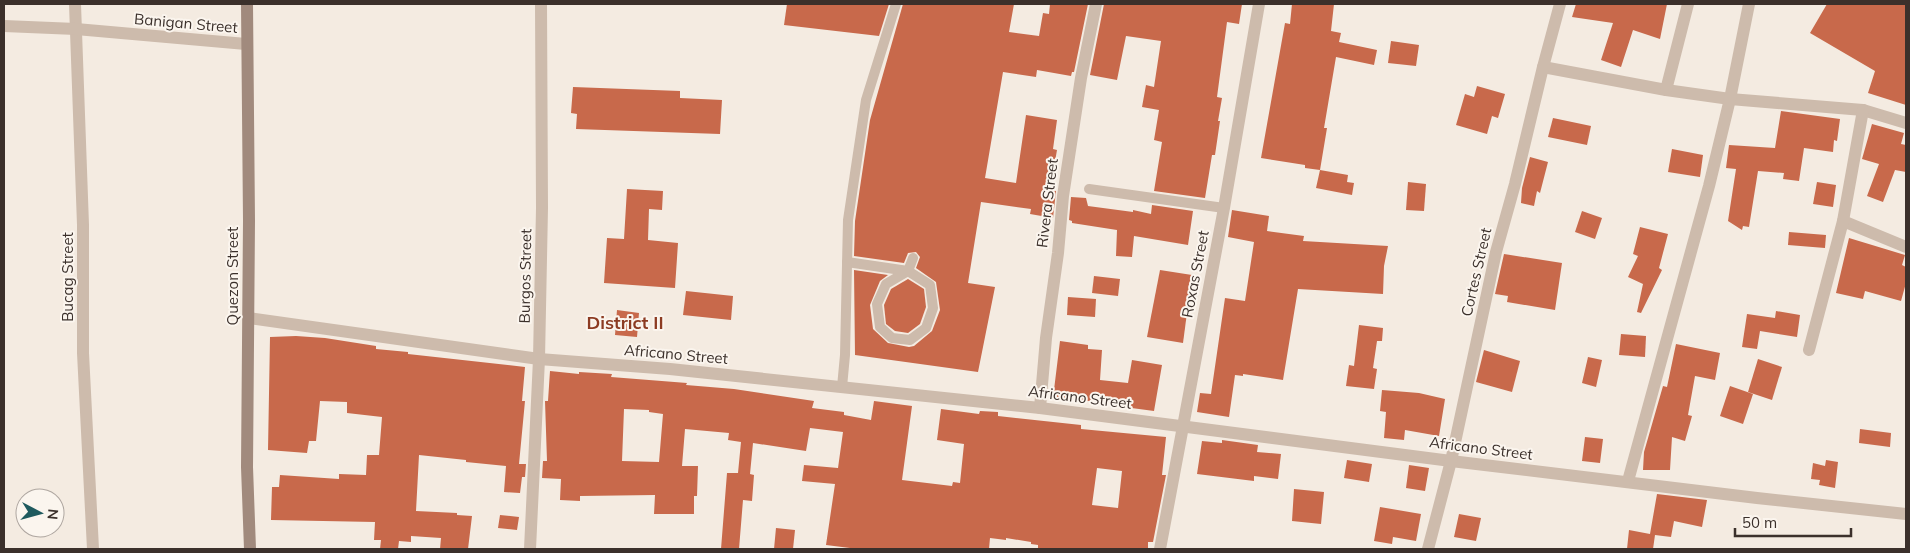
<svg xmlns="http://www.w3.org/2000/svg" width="1910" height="553" font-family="Mulish,sans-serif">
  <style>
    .building { fill: #c8694b; fill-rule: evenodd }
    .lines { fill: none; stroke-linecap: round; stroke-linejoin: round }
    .service { stroke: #cdbbac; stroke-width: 10 }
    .minor { stroke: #cdbbac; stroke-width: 12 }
    .tertiary { stroke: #cdbbac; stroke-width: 12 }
    .secondary { stroke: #a18a7d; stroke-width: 12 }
    .labels { text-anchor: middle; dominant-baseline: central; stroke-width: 4; stroke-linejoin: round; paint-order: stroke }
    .street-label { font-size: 15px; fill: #3b302b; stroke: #fbf5ee }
    .quarter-label { font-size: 18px; font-weight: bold; fill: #8c3b22; stroke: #fbf5ee }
  </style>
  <rect width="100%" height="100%" fill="#f4ebe1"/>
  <g class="building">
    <path d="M787 4H889L879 36 784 25Z"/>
    <path d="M903 4H1014L1009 32 1039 36 1043 13 1049 14 1050 4H1088L1074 72H1072L1071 76 1037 70 1036 77 1003 72 985 178 1016 183 1026 115 1057 120 1053 149 1057 150 1050 190 1056 191 1053 218 1030 214 1031 209 981 202 968 283 995 287 978 372 855 355 854 270 888 275 880 281 870 305 873 329 888 343 909 347 914 346 932 331 940 310 936 282 916 268 920 257 916 252 908 253 904 263 854 256 855 221 870 120Z"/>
    <path d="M1104 4H1242L1239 24 1227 22 1217 97 1222 98 1218 121H1220L1215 155H1212L1205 198 1154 191 1162 142 1154 140 1159 110 1142 107 1146 85 1154 87 1161 41 1126 36 1117 80 1090 75Z"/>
    <path d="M1292 4H1334L1331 31 1341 33 1339 42 1377 50 1374 65 1336 57 1324 128H1327L1320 170 1305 168V165L1261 158 1285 23 1290 24Z"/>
    <path d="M1576 4H1667L1660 39 1633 30 1621 67 1601 60 1613 23 1572 17Z"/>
    <path d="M1827 4H1906V105L1868 93 1875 71 1810 33Z"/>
    <path d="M1391 41 1419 45 1416 66 1388 63Z"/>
    <path d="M1477 86 1505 94 1498 118 1492 116 1487 134 1456 125 1465 94 1474 97Z"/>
    <path d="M573 87 680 91V98L722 100 720 134 576 129 577 114 571 113Z"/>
    <path d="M1781 111 1840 119 1837 141 1834 140 1833 152 1804 148 1799 181 1783 179 1784 173 1758 171 1749 227 1743 226 1742 230 1728 221 1736 169 1726 168 1729 145 1775 148Z"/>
    <path d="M1553 118 1591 126 1587 145 1548 137Z"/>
    <path d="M1872 124 1904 133 1901 144 1906 145V172L1895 170 1883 202 1867 196 1879 164 1862 159Z"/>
    <path d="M1672 149 1703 155 1700 177 1668 172Z"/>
    <path d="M1530 157 1548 162 1540 193 1537 191 1534 206 1521 203 1522 188Z"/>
    <path d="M1320 170 1348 175 1347 182 1354 183 1352 195 1316 188Z"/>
    <path d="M1408 182 1426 184 1424 211 1406 210Z"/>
    <path d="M1817 182 1836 185 1833 207 1813 204Z"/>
    <path d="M627 189 663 191 662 210 649 209 648 240 678 243 675 288 604 283 607 238 624 239Z"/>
    <path d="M1071 197 1086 198 1088 206 1133 212V210L1151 214 1152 205 1193 211 1188 245 1134 236 1132 257 1116 256 1117 230 1072 223V221L1069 220Z"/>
    <path d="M1232 210 1269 216 1267 231 1304 236 1303 241 1388 246 1384 266 1383 294 1298 289 1283 380 1243 374V376L1235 375 1229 417 1197 412 1200 393 1211 394 1225 298 1245 301 1254 242 1228 237Z"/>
    <path d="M1582 211 1602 218 1595 239 1575 232Z"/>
    <path d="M1640 227 1668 234 1659 268 1662 270 1641 313 1637 312 1643 284 1628 277 1638 256 1633 254Z"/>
    <path d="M1789 232 1826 235 1825 248 1788 245Z"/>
    <path d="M1849 238 1905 255 1902 265 1906 267V283L1901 301 1865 291 1863 299 1836 293Z"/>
    <path d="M1504 254 1562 263 1555 310 1507 302 1508 296 1495 294Z"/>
    <path d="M1160 270 1192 275 1183 343 1147 337Z"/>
    <path d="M1094 276 1120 279 1118 296 1092 293Z"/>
    <path d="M908 279 924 289 926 307 920 324 908 333 895 331 886 324 884 305 891 289Z"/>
    <path d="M686 291 733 296 731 320 683 315Z"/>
    <path d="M1068 297 1096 299 1095 317 1067 315Z"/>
    <path d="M617 310 639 313 637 337 615 335Z"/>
    <path d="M1776 311 1800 315 1797 337 1760 331 1757 349 1742 347 1747 314 1775 318Z"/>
    <path d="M1359 325 1383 328 1382 341H1377L1373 368 1377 369 1374 389 1346 386 1349 365 1354 366Z"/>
    <path d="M1621 334 1646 336 1645 357 1619 355Z"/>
    <path d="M296 336 325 338 376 346V349L408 352V354L525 367 522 401H525L519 464H526L525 477H522L520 493 504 492 506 466 466 462V460L419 455 416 511 457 513V515L472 516 468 549H440L441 538 411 536V542L399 541 398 549H380L381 540H374L375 522 271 520 272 487H279L280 475 339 479V474L366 475 367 455H379L382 417 347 413V402L320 401 316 441H309L307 453 268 450 270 337Z"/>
    <path d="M1060 341 1088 345V349L1102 350 1100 380 1128 383 1132 360 1162 365 1154 411 1124 407 1125 404 1053 398Z"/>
    <path d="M1676 344 1720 353 1715 380 1695 376 1688 415 1692 416 1685 441 1672 437 1670 470H1643L1644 452 1663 386 1667 387Z"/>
    <path d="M1484 350 1520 361 1512 392 1476 382Z"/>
    <path d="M1588 357 1602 360 1596 387 1582 383Z"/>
    <path d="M1758 359 1782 367 1772 400 1748 392Z"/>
    <path d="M550 371 579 374V372L612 374 611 377 687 383 686 385 734 389 814 401 812 408 844 412V415L871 420 874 401 912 406 902 480 952 486 953 482 960 483 964 444 937 440 941 409 979 414 980 411 998 412V416L1081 425V429L1166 437 1162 475H1166L1153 542H1148V549H1038V545L1031 544V542L1006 538V540L990 538 989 549H858L826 545 835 484 802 481 804 465 838 468 843 432 810 428 806 451 753 443 750 474 754 475 752 501 743 500 739 549H721L727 473H738L741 442 728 440 729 433 685 429 682 466H698L697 496H694V514H654L655 495 580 496V501L560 500 561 479 542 478 543 461H547L545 401H548ZM624 409 649 410V412L663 414 659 462 622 461ZM1097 468 1122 471 1118 508 1092 505Z"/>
    <path d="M1730 386 1753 394 1743 424 1720 416Z"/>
    <path d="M1382 390 1419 393 1445 399 1439 436 1405 430 1404 440 1384 438 1386 412 1380 411Z"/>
    <path d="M1860 429 1891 433 1890 447 1859 443Z"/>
    <path d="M1585 437 1603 439 1600 463 1582 461Z"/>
    <path d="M1222 440 1258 445 1257 452 1281 454 1278 479 1254 476V481L1197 474 1202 441 1222 443Z"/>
    <path d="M1347 460 1372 464 1369 482 1344 478Z"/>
    <path d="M1826 460 1838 462 1835 488 1819 485 1820 480 1811 479 1813 463 1825 466Z"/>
    <path d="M1409 465 1429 468 1425 491 1406 488Z"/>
    <path d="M1294 489 1324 492 1321 524 1292 521Z"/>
    <path d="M1657 494 1707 500 1702 527 1674 521 1671 537 1655 535 1653 549H1627L1629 530 1650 534Z"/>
    <path d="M1380 507 1421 514 1416 541 1393 537 1392 544 1374 541Z"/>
    <path d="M1459 514 1481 518 1476 541 1454 537Z"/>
    <path d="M500 515 519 517 517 530 498 528Z"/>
    <path d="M776 528 795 530 793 549H774Z"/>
  </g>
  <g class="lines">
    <g class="service">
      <path d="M1089 189 1224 208"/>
      <path d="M847 262 908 271 930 285 933 308 926 328 910 340 892 338 880 327 877 304 886 284 908 271 913 258"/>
      <path d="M842 387 845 355 848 220 866 100 896 4"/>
    </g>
    <g class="minor">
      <path d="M75 4 83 225V353L93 549"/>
      <path d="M4 26 76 29 246 44"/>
      <path d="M1543 67 1666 90 1730 99 1863 110 1906 123"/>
      <path d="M1666 90 1688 4"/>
      <path d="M1843 221 1906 247"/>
      <path d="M249 318 539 359 670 369 1040 408 1451 461 1757 498 1906 514"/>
      <path d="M1809 350 1843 221 1863 110"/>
      <path d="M1040 408 1046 338 1058 253 1063 196 1081 78 1096 4"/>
      <path d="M1628 481 1709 186 1730 99 1749 4"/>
    </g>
    <g class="tertiary">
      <path d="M530 549 539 359 542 208 541 4"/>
      <path d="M1160 549 1224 208 1259 4"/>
      <path d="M1428 549 1451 461 1496 252 1515 184 1543 67 1560 4"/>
    </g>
    <path class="secondary" d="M247 4 249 221 247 467 250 549"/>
  </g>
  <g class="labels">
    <g class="street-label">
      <text transform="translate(186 23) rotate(5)">Banigan Street</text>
      <text transform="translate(1047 203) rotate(-83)">Rivera Street</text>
      <text transform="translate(1476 272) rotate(-77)">Cortes Street</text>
      <text transform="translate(1195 274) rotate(-79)">Roxas Street</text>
      <text transform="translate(232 276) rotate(-90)">Quezon Street</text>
      <text transform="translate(525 276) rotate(-89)">Burgos Street</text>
      <text transform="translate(67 277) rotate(-90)">Bucag Street</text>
      <text transform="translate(676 354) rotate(5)">Africano Street</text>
      <text transform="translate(1080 397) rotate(7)">Africano Street</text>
      <text transform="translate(1481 448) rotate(7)">Africano Street</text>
    </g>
    <g class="quarter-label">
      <text x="625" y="322">District II</text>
    </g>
  </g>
  <rect width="1910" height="553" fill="none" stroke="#3b302b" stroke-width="10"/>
  <g transform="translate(40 513) rotate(96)"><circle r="24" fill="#fbf5ee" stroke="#aea6a0"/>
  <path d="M0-4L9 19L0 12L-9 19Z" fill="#1f5a5e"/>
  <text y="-8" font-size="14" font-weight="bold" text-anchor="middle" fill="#3b302b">N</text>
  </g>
  <path d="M1735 528v8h116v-8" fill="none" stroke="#3b302b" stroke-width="2.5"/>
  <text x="1742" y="528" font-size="15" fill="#3b302b" stroke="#fbf5ee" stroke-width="4" paint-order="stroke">50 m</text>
</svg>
